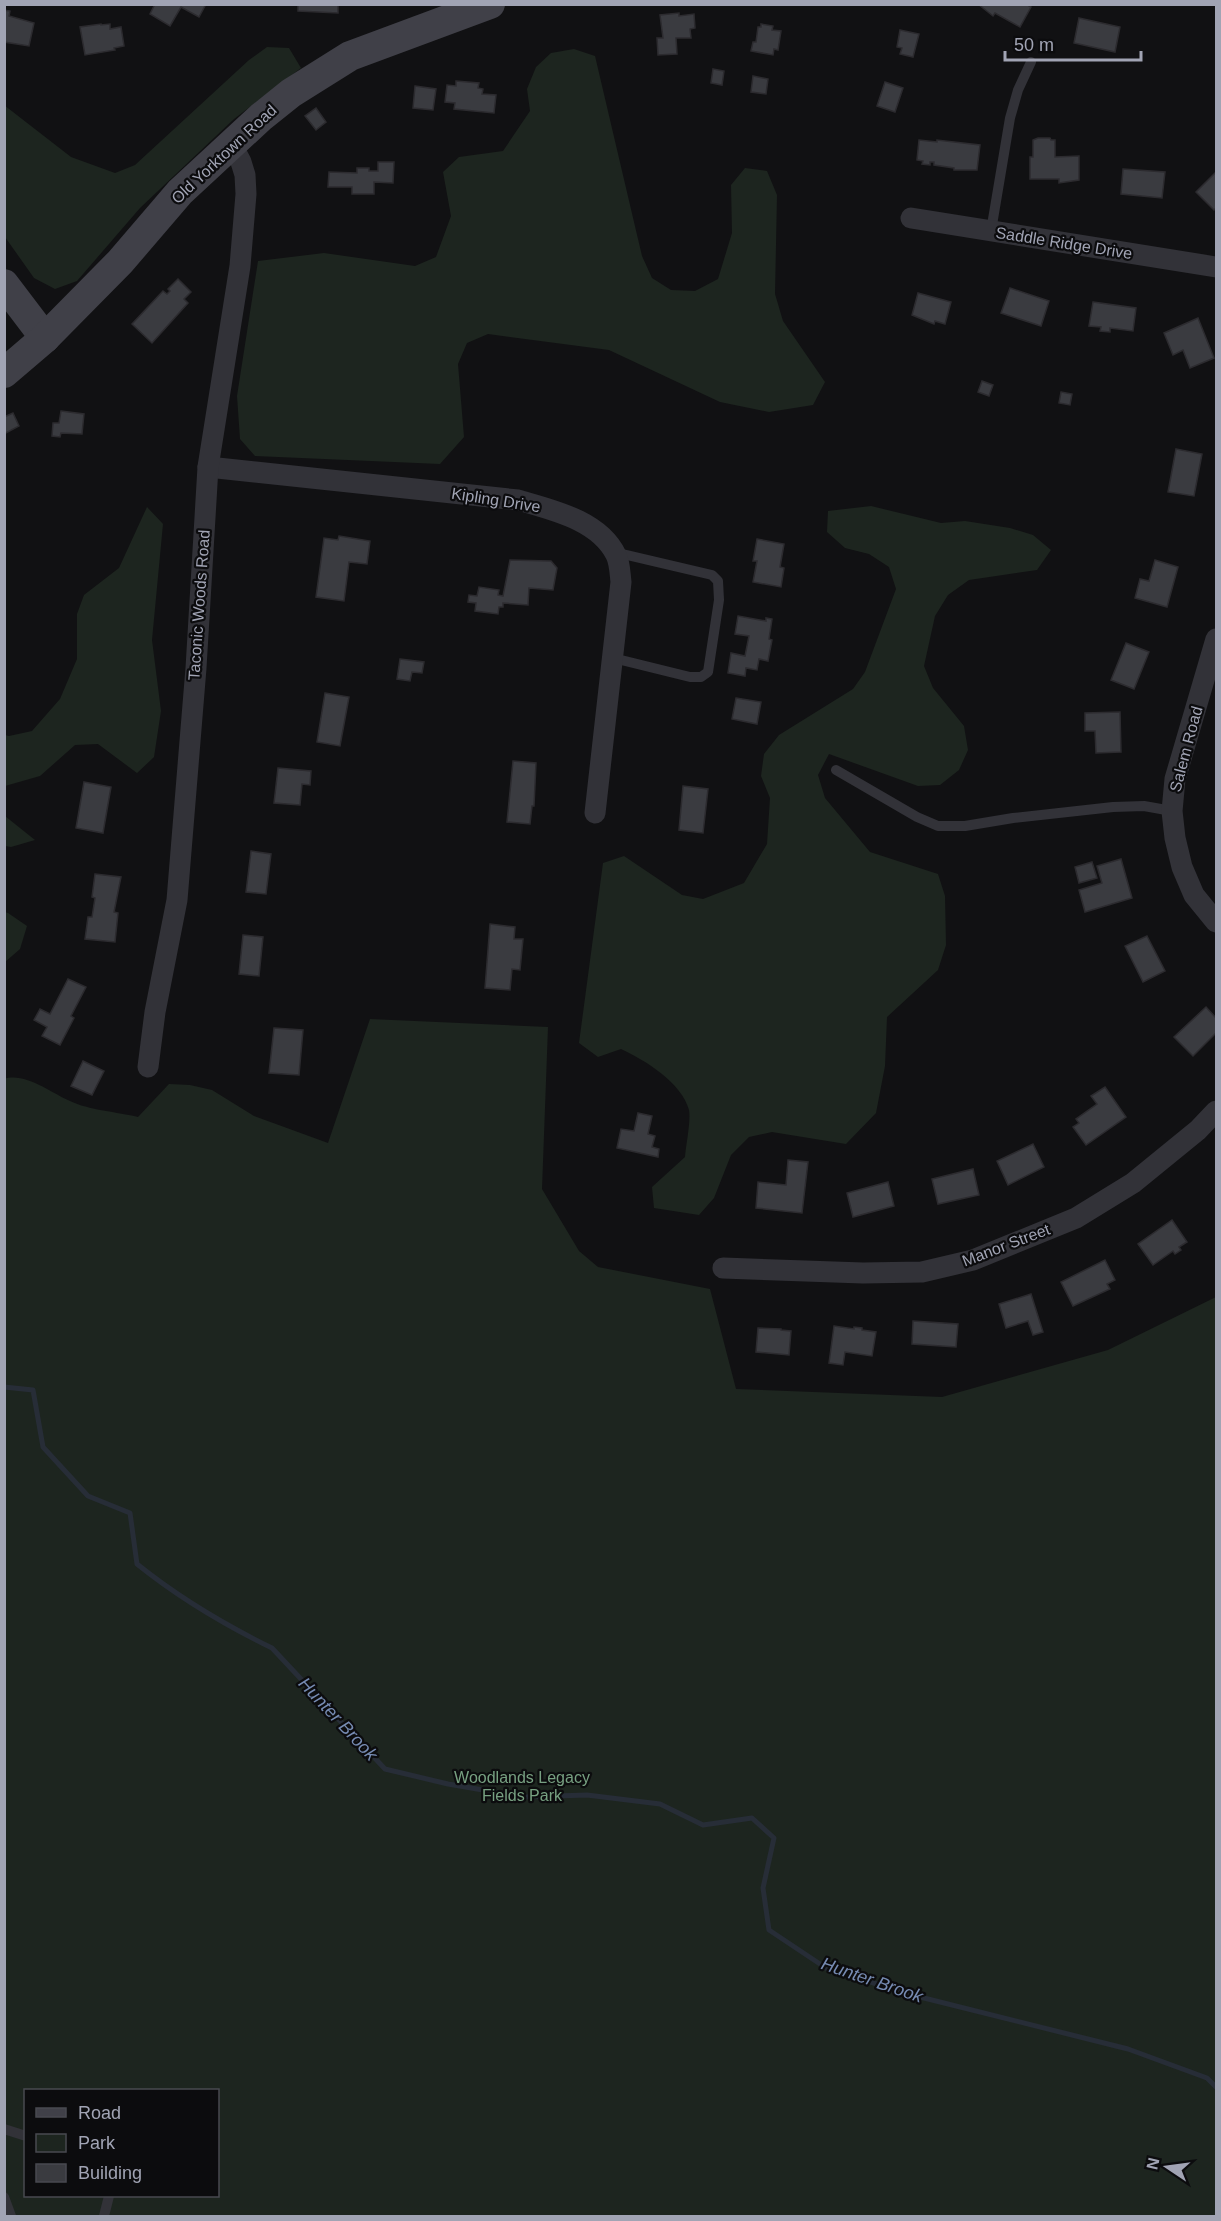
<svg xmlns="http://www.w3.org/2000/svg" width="1221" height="2221" font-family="Helvetica,sans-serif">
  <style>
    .green { fill: #1d251f; fill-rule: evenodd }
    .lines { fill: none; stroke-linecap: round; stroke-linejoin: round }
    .stream { stroke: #272d37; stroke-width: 5 }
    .building { fill: #3a3b40; stroke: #2c2b2f; stroke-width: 1.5 }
    .lane { stroke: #323238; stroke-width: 10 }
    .street { stroke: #323238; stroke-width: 21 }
    .secondary { stroke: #404048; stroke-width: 30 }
    .labels { text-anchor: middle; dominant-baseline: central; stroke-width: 4.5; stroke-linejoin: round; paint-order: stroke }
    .street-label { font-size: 16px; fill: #a1a4b4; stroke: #0c0c0e }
    .park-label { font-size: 16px; fill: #77a081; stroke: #0c0c0e }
    .water-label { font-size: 18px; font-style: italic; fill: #768bb2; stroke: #0c0c0e }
  </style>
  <rect width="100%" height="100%" fill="#111113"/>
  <g class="green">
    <path d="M267 47 289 48 301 68 234 119 140 208 77 281 55 289 34 278 5 237 4 105 71 157 115 173 135 165 249 60Z"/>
    <path d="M574 49 595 56 642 256 652 278 671 290 695 291 718 279 732 233 731 185 745 168 767 171 777 195 775 294 783 321 825 382 813 405 769 412 720 402 609 350 488 334 467 343 458 364 464 437 440 464 255 456 240 439 237 396 258 261 324 253 415 266 436 257 451 216 443 172 459 157 503 151 530 111 527 89 536 67 551 53Z"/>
    <path d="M871 506 941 523 965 521 1010 528 1033 535 1051 550 1037 570 969 580 948 595 935 616 924 666 933 688 964 726 968 750 959 770 940 785 918 786 829 754 818 775 825 798 870 852 938 874 945 896 946 945 938 970 887 1017 885 1066 876 1113 846 1144 772 1132 749 1137 731 1155 714 1198 699 1215 654 1208 652 1187 685 1157C686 1145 691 1121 689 1110 682 1083 645 1060 621 1049L598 1057 579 1043 603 863 624 856 682 895 703 899 744 883 767 844 770 798 761 776 764 754 779 735 853 689 865 672 896 589 889 567 869 554 845 548 827 532 828 511Z"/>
    <path d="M147 507 163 524 152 640 161 711 154 757 137 773 98 744 75 745 40 776 5 786V735L9 736 32 731 60 699 77 659V614L84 595 119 568Z"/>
    <path d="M4 816H5L35 840 11 847 5 846Z"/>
    <path d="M5 912 8 913 27 926 20 949 5 962Z"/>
    <path d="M370 1019 548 1027 542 1189 579 1251 598 1267 710 1289 736 1389 942 1397 1108 1350 1216 1297V2216H5L4 1079C25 1072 51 1093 70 1101 88 1110 118 1112 138 1117L169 1084 190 1085 212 1090 254 1116 328 1143ZM26 2090H218V2196H26Z"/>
  </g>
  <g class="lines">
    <path class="stream" d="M4 1387 33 1390 43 1447 88 1496 130 1513 137 1564C178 1597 225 1625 272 1648L385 1769 448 1784 524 1797 587 1795 660 1804 703 1825 752 1818 774 1838 763 1888 769 1930 826 1968 912 1995 1128 2049 1207 2078 1216 2087"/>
  </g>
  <g class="building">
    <path d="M155 4H206L199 17 181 7 170 26 150 14Z"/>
    <path d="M298 4H338V13L298 11Z"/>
    <path d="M978 4H1026L1031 7 1020 27 995 13 993 16Z"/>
    <path d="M4 10 10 11 9 16 34 23 29 46 4 42Z"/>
    <path d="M679 13V16L694 14 695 28 690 29 691 38H676L677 54 658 55 657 38H663L660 15Z"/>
    <path d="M1079 18 1120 27 1115 52 1074 43Z"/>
    <path d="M101 24V25L110 24V29L121 27 124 46 114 48 115 50 85 55 80 27Z"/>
    <path d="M761 24 773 26 772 30 781 31 778 50 774 49 773 55 751 51 753 42H756L758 27H761Z"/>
    <path d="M900 30 919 34 913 57 900 54 902 48 897 47Z"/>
    <path d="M713 69 724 71 722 85 711 83Z"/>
    <path d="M753 76 768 79 766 94 751 92Z"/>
    <path d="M456 81 479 83 478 88 483 89 482 94 496 95 494 113 454 109 455 103 445 102 447 85 456 86Z"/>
    <path d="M885 82 903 88 895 112 877 106Z"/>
    <path d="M415 86 436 89 433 110 413 108Z"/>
    <path d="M316 108 326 122 316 130 305 116Z"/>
    <path d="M1038 138H1050L1051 140H1055V157L1079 156V180L1059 183V179H1030V157H1033V140Z"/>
    <path d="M919 140 937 142V140L980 145 977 170H954V168L934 165V162H930V165L922 164 923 161 917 160Z"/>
    <path d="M378 162H394L393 183 374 182V194H352V187H328L329 172 357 173V168H369V171H378Z"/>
    <path d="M1123 169 1165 172 1162 198 1121 194Z"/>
    <path d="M1216 172V208L1214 210 1196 192Z"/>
    <path d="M178 279 191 292 184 299 188 303 152 343 132 324 163 291 167 294 170 291 168 289Z"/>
    <path d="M1010 288 1049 301 1041 326 1001 313Z"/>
    <path d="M918 293 951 302 945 324 935 321 934 324 912 315Z"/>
    <path d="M1093 302 1136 308 1133 331 1110 328V332L1100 331 1101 327 1089 326Z"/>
    <path d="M1198 318 1214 358 1190 368 1183 350 1173 355 1164 333Z"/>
    <path d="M982 381 993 385 989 396 978 392Z"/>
    <path d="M1061 392 1072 394 1070 405 1059 403Z"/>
    <path d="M61 411 84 414 82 434 61 433 60 437 52 436 53 423H59Z"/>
    <path d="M13 413 19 426 4 434V417Z"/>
    <path d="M1176 449 1202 454 1194 496 1168 492Z"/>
    <path d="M339 536 370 541 367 564 349 562 344 601 316 597 324 538 338 540Z"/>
    <path d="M757 539 784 544 780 567 784 568 781 587 753 582 757 561H753Z"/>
    <path d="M510 560 551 561 557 568 553 590 529 588 528 605 503 603V607H499L498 614 475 611 476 603 468 602 469 595 477 596 479 587 499 590 498 595 503 596Z"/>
    <path d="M1155 560 1178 567 1167 607 1135 598 1140 579 1149 581Z"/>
    <path d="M738 616 766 621V618L772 619 769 639 772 640 768 661 759 659 757 670 746 668 745 676 728 673 731 653 745 656 749 636 735 634Z"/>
    <path d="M1126 643 1149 652 1134 689 1111 680Z"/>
    <path d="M400 659 424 662 422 673 412 672 410 681 397 679Z"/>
    <path d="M325 693 349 697 340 746 317 742Z"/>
    <path d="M736 698 761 702 757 724 732 719Z"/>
    <path d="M1120 712 1121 752 1096 753 1095 731H1085V713Z"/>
    <path d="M513 761 536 763 534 806H532L530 824 507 822Z"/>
    <path d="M278 768 311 771 310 785 302 784 300 805 274 803Z"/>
    <path d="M84 782 111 787 103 833 76 828Z"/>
    <path d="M683 786 708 789 703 833 679 830Z"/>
    <path d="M251 851 271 854 266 894 246 892Z"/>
    <path d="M1121 859 1132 898 1085 912 1079 890 1102 883 1097 866Z"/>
    <path d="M1092 862 1097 878 1079 883 1075 867Z"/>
    <path d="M95 874 121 877 114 912 118 913 115 942 85 939 88 917H92L95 898 92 897Z"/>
    <path d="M490 924 515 927 514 939H523L520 970 512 969 510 990 485 988Z"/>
    <path d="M243 935 263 937 259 976 239 974Z"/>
    <path d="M1147 936 1165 971 1143 982 1125 946Z"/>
    <path d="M68 979 86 987 71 1016 74 1018 60 1045 42 1036 47 1027 34 1020 40 1009 50 1014Z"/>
    <path d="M1206 1007 1216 1018V1033L1193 1056 1174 1037Z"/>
    <path d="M274 1028 303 1030 299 1075 269 1073Z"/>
    <path d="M83 1061 104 1071 92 1095 71 1086Z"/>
    <path d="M1105 1087 1126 1117 1086 1145 1073 1127 1079 1123 1076 1119 1097 1104 1091 1096Z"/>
    <path d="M638 1113 652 1116 648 1134 655 1136 652 1147 659 1149 658 1157 617 1148 621 1129 634 1131Z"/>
    <path d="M1033 1144 1044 1167 1008 1185 997 1161Z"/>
    <path d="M788 1160 808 1162 802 1213 756 1208 758 1182 786 1185Z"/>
    <path d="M973 1169 979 1195 938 1204 932 1179Z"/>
    <path d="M888 1182 894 1206 853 1217 847 1193Z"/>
    <path d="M1172 1220 1187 1242 1179 1247 1181 1250 1175 1254 1173 1251 1153 1265 1138 1244Z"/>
    <path d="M1105 1260 1115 1280 1107 1284 1110 1289 1073 1306 1061 1282Z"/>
    <path d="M1031 1294 1043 1332 1033 1335 1028 1321 1006 1328 999 1304Z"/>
    <path d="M913 1321 958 1324 956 1347 912 1344Z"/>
    <path d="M834 1326 854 1329V1327L862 1328V1330L876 1332 872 1356 845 1352 843 1365 829 1363Z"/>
    <path d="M758 1328 781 1329V1330L791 1331 789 1355 756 1352Z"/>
  </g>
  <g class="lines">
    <g class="lane">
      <path d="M991 231 1010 118 1018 90 1031 62"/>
      <path d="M613 658 690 677H701L708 672 719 600 718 581 712 575 614 552"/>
      <path d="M836 770 917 817 938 826H965L1013 818 1113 807 1144 806 1172 811"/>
      <path d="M4 2129 26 2136"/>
      <path d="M4 2197 11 2216"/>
      <path d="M104 2216 109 2196"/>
    </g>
    <g class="street">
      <path d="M911 218 1216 267"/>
      <path d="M208 467 518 500C552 510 599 520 616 555 620 563 620 574 621 582L595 813"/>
      <path d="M1216 639 1175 779 1172 811 1175 838 1182 867 1194 895 1216 922"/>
      <path d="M148 1067 155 1012 177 900 196 668 208 467 240 266 246 194 245 175 241 162 232 145"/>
      <path d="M723 1268 863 1273 922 1272 973 1260 1076 1218 1133 1183 1198 1130 1216 1111"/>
    </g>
    <g class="secondary">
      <path d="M4 284 45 338"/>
      <path d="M4 373 45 338 120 262 180 192 261 117 291 93 350 56 490 4"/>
    </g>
  </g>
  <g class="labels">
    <g class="street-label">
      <text transform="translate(224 154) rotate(-43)">Old Yorktown Road</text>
      <text transform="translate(1064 243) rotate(9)">Saddle Ridge Drive</text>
      <text transform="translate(496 500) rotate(9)">Kipling Drive</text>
      <text transform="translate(199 605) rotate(-86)">Taconic Woods Road</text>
      <text transform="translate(1186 749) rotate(-75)">Salem Road</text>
      <text transform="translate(1006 1245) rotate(-21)">Manor Street</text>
    </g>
    <g class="park-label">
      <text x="522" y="1777">Woodlands Legacy<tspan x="522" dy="18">Fields Park</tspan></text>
    </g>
    <g class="water-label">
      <text transform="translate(338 1719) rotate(47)">Hunter Brook</text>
      <text transform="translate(872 1980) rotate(19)">Hunter Brook</text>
    </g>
  </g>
  <rect width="1221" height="2221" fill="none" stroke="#a1a4b4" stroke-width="12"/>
  <rect x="24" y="2089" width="195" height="108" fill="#0c0c0e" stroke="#484950" stroke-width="1.5"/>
  <rect x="36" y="2108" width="30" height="9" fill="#404048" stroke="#484950" stroke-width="1.5"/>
  <text x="78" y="2119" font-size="18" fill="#a1a4b4">Road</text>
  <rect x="36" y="2134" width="30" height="18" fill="#1d251f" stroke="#484950" stroke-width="1.5"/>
  <text x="78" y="2149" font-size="18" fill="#a1a4b4">Park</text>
  <rect x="36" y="2164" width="30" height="18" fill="#3a3b40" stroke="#484950" stroke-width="1.5"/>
  <text x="78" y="2179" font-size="18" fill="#a1a4b4">Building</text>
  <g transform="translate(1167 2167) rotate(283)" stroke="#0c0c0e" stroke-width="4.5" paint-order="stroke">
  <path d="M0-4.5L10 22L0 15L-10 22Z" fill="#a1a4b4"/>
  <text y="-9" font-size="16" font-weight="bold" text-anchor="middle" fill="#a1a4b4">N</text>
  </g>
  <path d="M1005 51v9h136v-9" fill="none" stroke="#a1a4b4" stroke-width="3"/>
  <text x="1014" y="51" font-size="18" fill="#a1a4b4" stroke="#0c0c0e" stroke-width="4.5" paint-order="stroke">50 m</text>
</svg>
